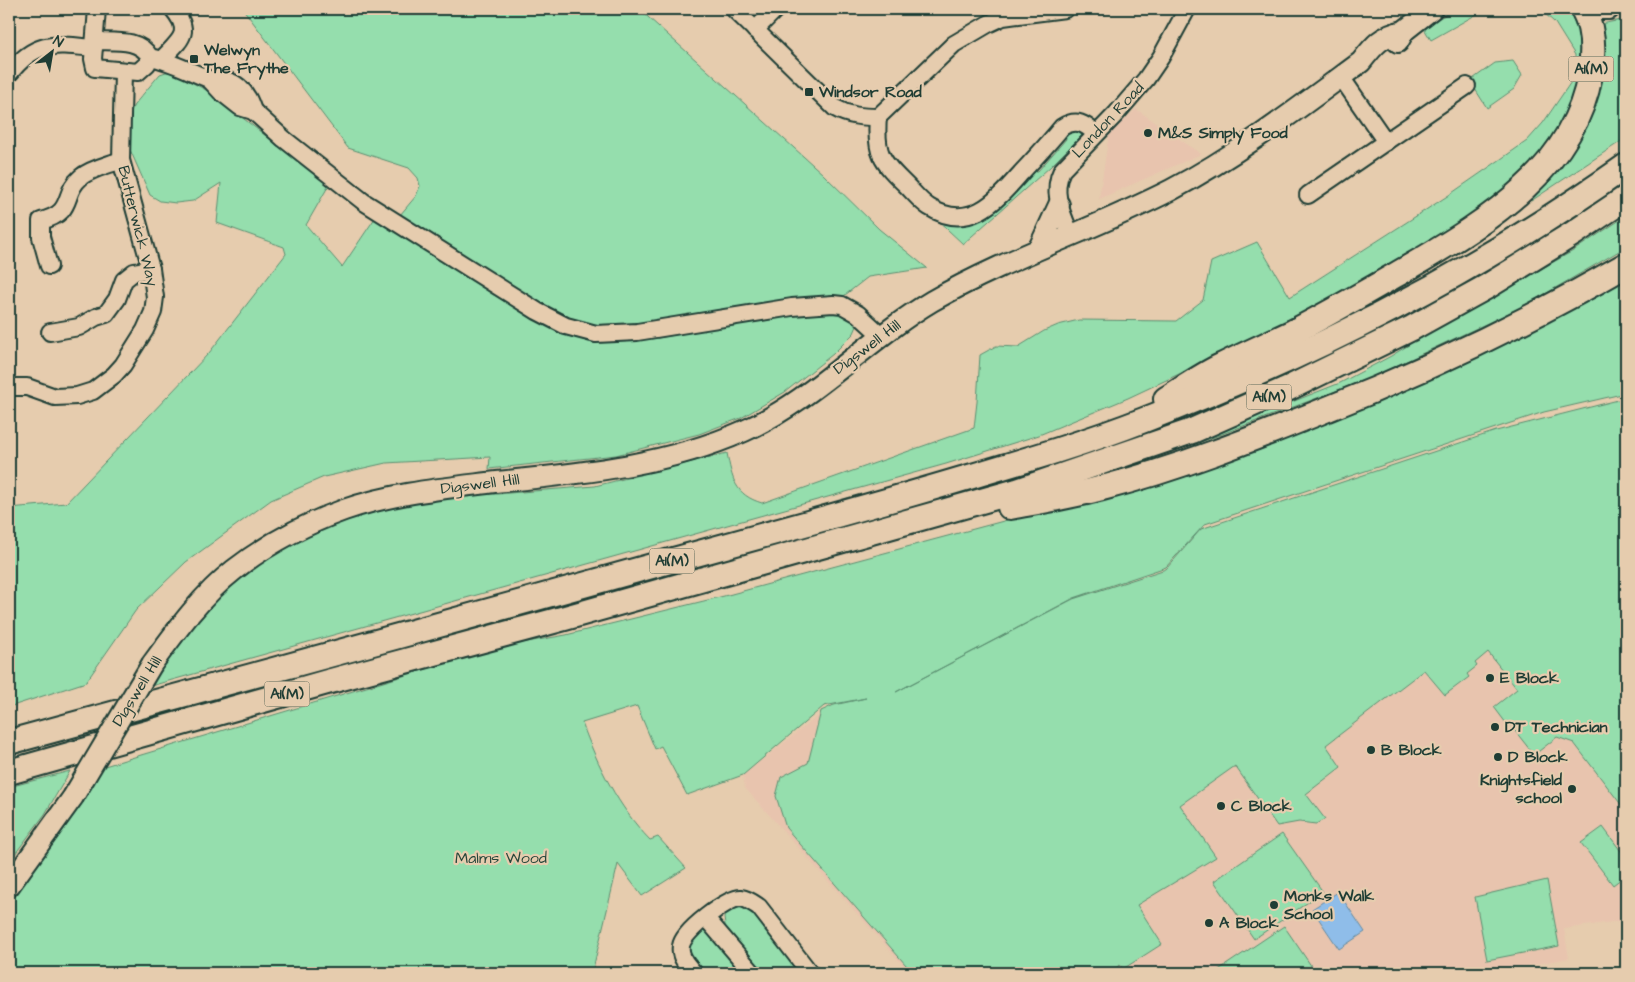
<svg xmlns="http://www.w3.org/2000/svg" width="1635" height="982" font-family="'Architects Daughter',sans-serif">
  <style>
    .built { fill: #e8c4ae }
    .green { fill: #95dead; stroke: #5a8e70 }
    .water { fill: #8fbde9; stroke: #628aa1 }
    .lines { fill: none; stroke-linecap: round; stroke-linejoin: round }
    .minor-casing { stroke: #1f3d34; stroke-width: 20 }
    .major-casing { stroke: #1f3d34; stroke-width: 24 }
    .highway-casing { stroke: #1f3d34; stroke-width: 28 }
    .minor { stroke: #e6ccae; stroke-width: 16 }
    .major { stroke: #e6ccae; stroke-width: 20 }
    .highway { stroke: #e6ccae; stroke-width: 24 }
    .major-bridge-casing { stroke: #1f3d34; stroke-width: 24; stroke-linecap: butt }
    .major-bridge { stroke: #e6ccae; stroke-width: 20 }
    .poi-dot { fill: #1f3d34; stroke: #e6ccae; stroke-width: 2 }
    .labels { text-anchor: middle; dominant-baseline: central; stroke-width: 4.5; stroke-linejoin: round; paint-order: stroke }
    .shield { fill: #e6ccae; stroke: #5b6859; stroke-width: 1 }
    .shield-label { font-size: 15px; font-weight: bold; fill: #1f3d34 }
    .poi-label { font-size: 16px; font-weight: bold; fill: #1f3d34; stroke: #e6ccae; text-anchor: start }
    .street-label { font-size: 16px; fill: #1f3d34; stroke: #e6ccae }
    .park-label { font-size: 16px; fill: #25453a; stroke: #e6ccae }
  </style>
  <rect width="100%" height="100%" fill="#e6ccae"/>
  <filter id="ink" filterUnits="userSpaceOnUse"><feTurbulence type="fractalNoise" baseFrequency=".02" numOctaves="2"/><feDisplacementMap in="SourceGraphic" scale="10" xChannelSelector="R" yChannelSelector="G"/><feConvolveMatrix kernelMatrix="1 2 1 2 8 2 1 2 1" color-interpolation-filters="sRGB"/></filter>
  <g filter="url(#ink)">
    <g class="built">
      <path d="M1136 109 1201 154 1099 199 1109 134Z"/>
      <path d="M1626 398V920L1564 929 1569 958 1499 971 1500 973H910L745 788 743 775 824 711 898 695 1129 580 1166 569 1201 529 1496 431Z"/>
    </g>
    <g class="green">
      <path d="M243 9H639L823 174 879 229 927 268 868 277 840 299 804 298 768 302 673 320 624 326H597L571 321 546 308 400 215 416 196 420 186 418 178 409 168 348 148Z"/>
      <path d="M1456 9H1486L1431 40 1423 27Z"/>
      <path d="M1540 9H1564L1575 20 1580 37 1576 93 1562 120 1537 157 1501 196 1359 287 1260 336 1128 398 1039 435 946 464 147 687 209 601 277 550 315 531 352 516 455 494H497L595 486 727 453C732 479 735 495 762 503L974 428 977 402 980 355 996 346 1018 347 1044 331 1058 325 1079 320 1176 321 1203 300 1211 262 1257 242 1290 297 1449 195 1527 141 1543 123 1575 76V55L1555 23Z"/>
      <path d="M1626 19V138L1531 201 1528 193 1563 155 1601 24Z"/>
      <path d="M1513 61 1522 75 1514 89 1487 108 1470 81 1495 63Z"/>
      <path d="M166 72H172L208 91 329 185 306 225 342 267 375 218 492 294 544 325 569 335 592 341H619L658 338 768 318 813 314 837 313 848 317 856 323 857 326 854 333 833 354 785 392 741 418 699 434 616 455 489 469 490 457 386 463 324 477 271 500 186 562 136 610 86 682 9 707V508L66 503 209 353 286 254 284 247 217 223 221 183 193 201 176 203 160 201 150 195 128 145 129 115 134 105 160 74Z"/>
      <path d="M1070 129 1085 132 1050 167 963 244 932 215 950 220 1030 170 1038 171 1066 139 1064 133Z"/>
      <path d="M1626 216V247L1526 305 1370 378 1193 445V441L1340 383 1391 356 1436 328 1573 251Z"/>
      <path d="M1626 272V393L1544 412 1205 524 1166 567 1074 598 896 692 1073 599 1166 569 1201 529 1496 431 1626 398V811L1574 743 1557 737 1534 755 1508 722 1506 723 1494 707 1517 689 1488 652 1475 663 1477 666 1467 674 1469 677 1445 695 1424 670 1326 745 1341 767 1306 794 1325 819 1316 824 1299 822 1277 826 1235 766 1180 805 1216 857 1137 905 1162 944 1123 969 1120 965 1109 973H913L786 828 776 796 781 777 808 763 821 711 834 705 866 698 824 706 743 775 687 795 661 746 655 749 637 706 582 723C598 766 618 807 650 840L658 837 686 868 642 896 618 864 592 973H9V899L35 866 98 768 499 647 566 635 728 595 1145 483Z"/>
      <path d="M70 771 45 814 9 862V787Z"/>
      <path d="M1603 827 1626 858V875L1613 885 1581 843Z"/>
      <path d="M1282 834 1323 892 1254 939 1214 881Z"/>
      <path d="M1547 880 1559 946 1487 960 1475 897Z"/>
      <path d="M747 903 804 973H761L726 932 724 918 728 908Z"/>
      <path d="M1284 926 1316 973H1214Z"/>
      <path d="M703 930 708 931 748 973H700L685 948 696 932Z"/>
    </g>
    <path class="water" d="M1338 892 1365 932 1339 949 1312 909Z"/>
    <g class="lines">
      <defs>
        <g id="minor">
          <path d="M97 9 93 59 95 68 138 72 147 64 150 57"/>
          <path d="M734 9 835 108C849 116 862 117 878 117L954 44 988 24 1003 17 1065 9"/>
          <path d="M755 30 776 9"/>
          <path d="M95 41C115 42 139 38 150 57 170 61 187 70 206 78 218 83 226 76 239 87 247 94 250 102 253 111"/>
          <path d="M162 59C180 40 193 33 173 9"/>
          <path d="M9 74C35 40 54 44 94 48"/>
          <path d="M1341 77 1386 142"/>
          <path d="M209 79 221 92 240 107 253 111 284 139 364 202 537 311 566 326 596 334 637 332 792 307 833 304 842 305 858 314 881 335"/>
          <path d="M878 117C875 154 881 161 907 186 914 193 921 202 929 207 970 233 997 200 1021 173 1035 158 1049 143 1062 127 1077 118 1085 124 1096 134"/>
          <path d="M1308 195 1467 86"/>
          <path d="M1071 235C1062 214 1051 192 1062 170L1116 114 1146 79 1161 57 1187 9"/>
          <path d="M49 266 41 237V221C76 212 61 194 81 177 92 168 109 165 121 160"/>
          <path d="M50 332 79 327 96 317 106 314 117 299 124 280 134 272 151 269"/>
          <path d="M9 387H27L55 397 77 396 93 391 114 375 123 365 145 330 153 312 155 297 151 269 121 160 123 72"/>
          <path d="M706 918 753 973"/>
          <path d="M694 973C687 965 679 957 681 946 683 931 727 898 741 898 748 899 753 903 759 907L810 973"/>
        </g>
        <g id="major">
          <path d="M1598 9H1609"/>
          <path d="M1398 42 1404 31 1432 9"/>
          <path d="M1039 248 1059 205"/>
          <path d="M152 664C176 631 202 595 234 570 266 545 305 524 344 510 390 494 438 489 487 483 574 474 663 467 744 431 812 401 868 339 932 301 1009 257 1093 230 1171 190 1239 154 1300 107 1361 62 1374 45 1382 35 1404 31"/>
          <path d="M9 886 73 797"/>
        </g>
        <g id="highway">
          <path d="M1166 399C1184 388 1202 375 1221 366 1245 354 1270 343 1293 332 1334 311 1373 288 1413 265 1488 221 1574 168 1590 75 1594 52 1594 29 1583 9"/>
          <path d="M1010 507C1042 501 1074 496 1106 487 1179 468 1250 440 1320 412 1427 370 1527 322 1626 265"/>
          <path d="M9 742C229 683 450 622 670 561 768 534 865 508 962 479 1023 461 1085 443 1144 420 1314 355 1478 271 1626 166"/>
          <path d="M9 772 327 682 565 618 1017 491 1192 431 1289 388 1412 328 1488 286 1574 233 1626 198"/>
        </g>
      </defs>
      <use href="#minor" class="minor-casing"/>
      <use href="#major" class="major-casing"/>
      <use href="#highway" class="highway-casing"/>
      <use href="#minor" class="minor"/>
      <use href="#major" class="major"/>
      <use href="#highway" class="highway"/>
      <defs>
        <path id="major-bridge" d="M73 797 152 664"/>
      </defs>
      <use href="#major-bridge" class="major-bridge-casing"/>
      <use href="#major-bridge" class="major-bridge"/>
    </g>
  </g>
  <g class="poi-dot">
    <rect x="189" y="54" width="10" height="10" rx="2.5"/>
    <rect x="804" y="87" width="10" height="10" rx="2.5"/>
    <circle cx="1148" cy="133" r="5"/>
    <circle cx="1490" cy="678" r="5"/>
    <circle cx="1495" cy="727" r="5"/>
    <circle cx="1371" cy="750" r="5"/>
    <circle cx="1498" cy="757" r="5"/>
    <circle cx="1572" cy="789" r="5"/>
    <circle cx="1221" cy="806" r="5"/>
    <circle cx="1274" cy="905" r="5"/>
    <circle cx="1209" cy="923" r="5"/>
  </g>
  <g class="labels">
    <g class="shield">
      <rect x="1568.5" y="56.5" width="45" height="25" rx="4"/>
      <rect x="1246.5" y="384.5" width="45" height="25" rx="4"/>
      <rect x="649.5" y="548.5" width="45" height="25" rx="4"/>
      <rect x="264.5" y="681.5" width="45" height="25" rx="4"/>
    </g>
    <g class="shield-label">
      <text x="1591" y="69">A1(M)</text>
      <text x="1269" y="397">A1(M)</text>
      <text x="672" y="561">A1(M)</text>
      <text x="287" y="694">A1(M)</text>
    </g>
    <g class="poi-label">
      <text x="204" y="50">Welwyn<tspan x="204" dy="18">The Frythe</tspan></text>
      <text x="819" y="92">Windsor Road</text>
      <text x="1158" y="133">M&amp;S Simply Food</text>
      <text x="1500" y="678">E Block</text>
      <text x="1505" y="727">DT Technician</text>
      <text x="1381" y="750">B Block</text>
      <text x="1508" y="757">D Block</text>
      <text x="1562" y="780" text-anchor="end">Knightsfield<tspan x="1562" dy="18">school</tspan></text>
      <text x="1231" y="806">C Block</text>
      <text x="1284" y="896">Monks Walk<tspan x="1284" dy="18">School</tspan></text>
      <text x="1219" y="923">A Block</text>
    </g>
    <g class="street-label">
      <text transform="translate(1108 120) rotate(-47)">London Road</text>
      <text transform="translate(138 226) rotate(76)">Butterwick Way</text>
      <text transform="translate(867 347) rotate(-37)">Digswell Hill</text>
      <text transform="translate(480 484) rotate(-7)">Digswell Hill</text>
      <text transform="translate(137 691) rotate(-58)">Digswell Hill</text>
    </g>
    <g class="park-label">
      <text x="501" y="858">Malms Wood</text>
    </g>
  </g>
  <rect width="1635" height="982" fill="none" stroke="#e6ccae" stroke-width="30"/>
  <rect x="15" y="15" width="1605" height="952" fill="none" stroke="#1f3d34" stroke-width="2" filter="url(#ink)"/>
  <g transform="translate(52 52) rotate(31)" stroke="#e6ccae" stroke-width="4" paint-order="stroke">
  <path d="M0-4L9 19L0 12L-9 19Z" fill="#1f3d34"/>
  <text y="-8" font-size="14" font-weight="bold" text-anchor="middle" fill="#1f3d34">N</text>
  </g>
</svg>
